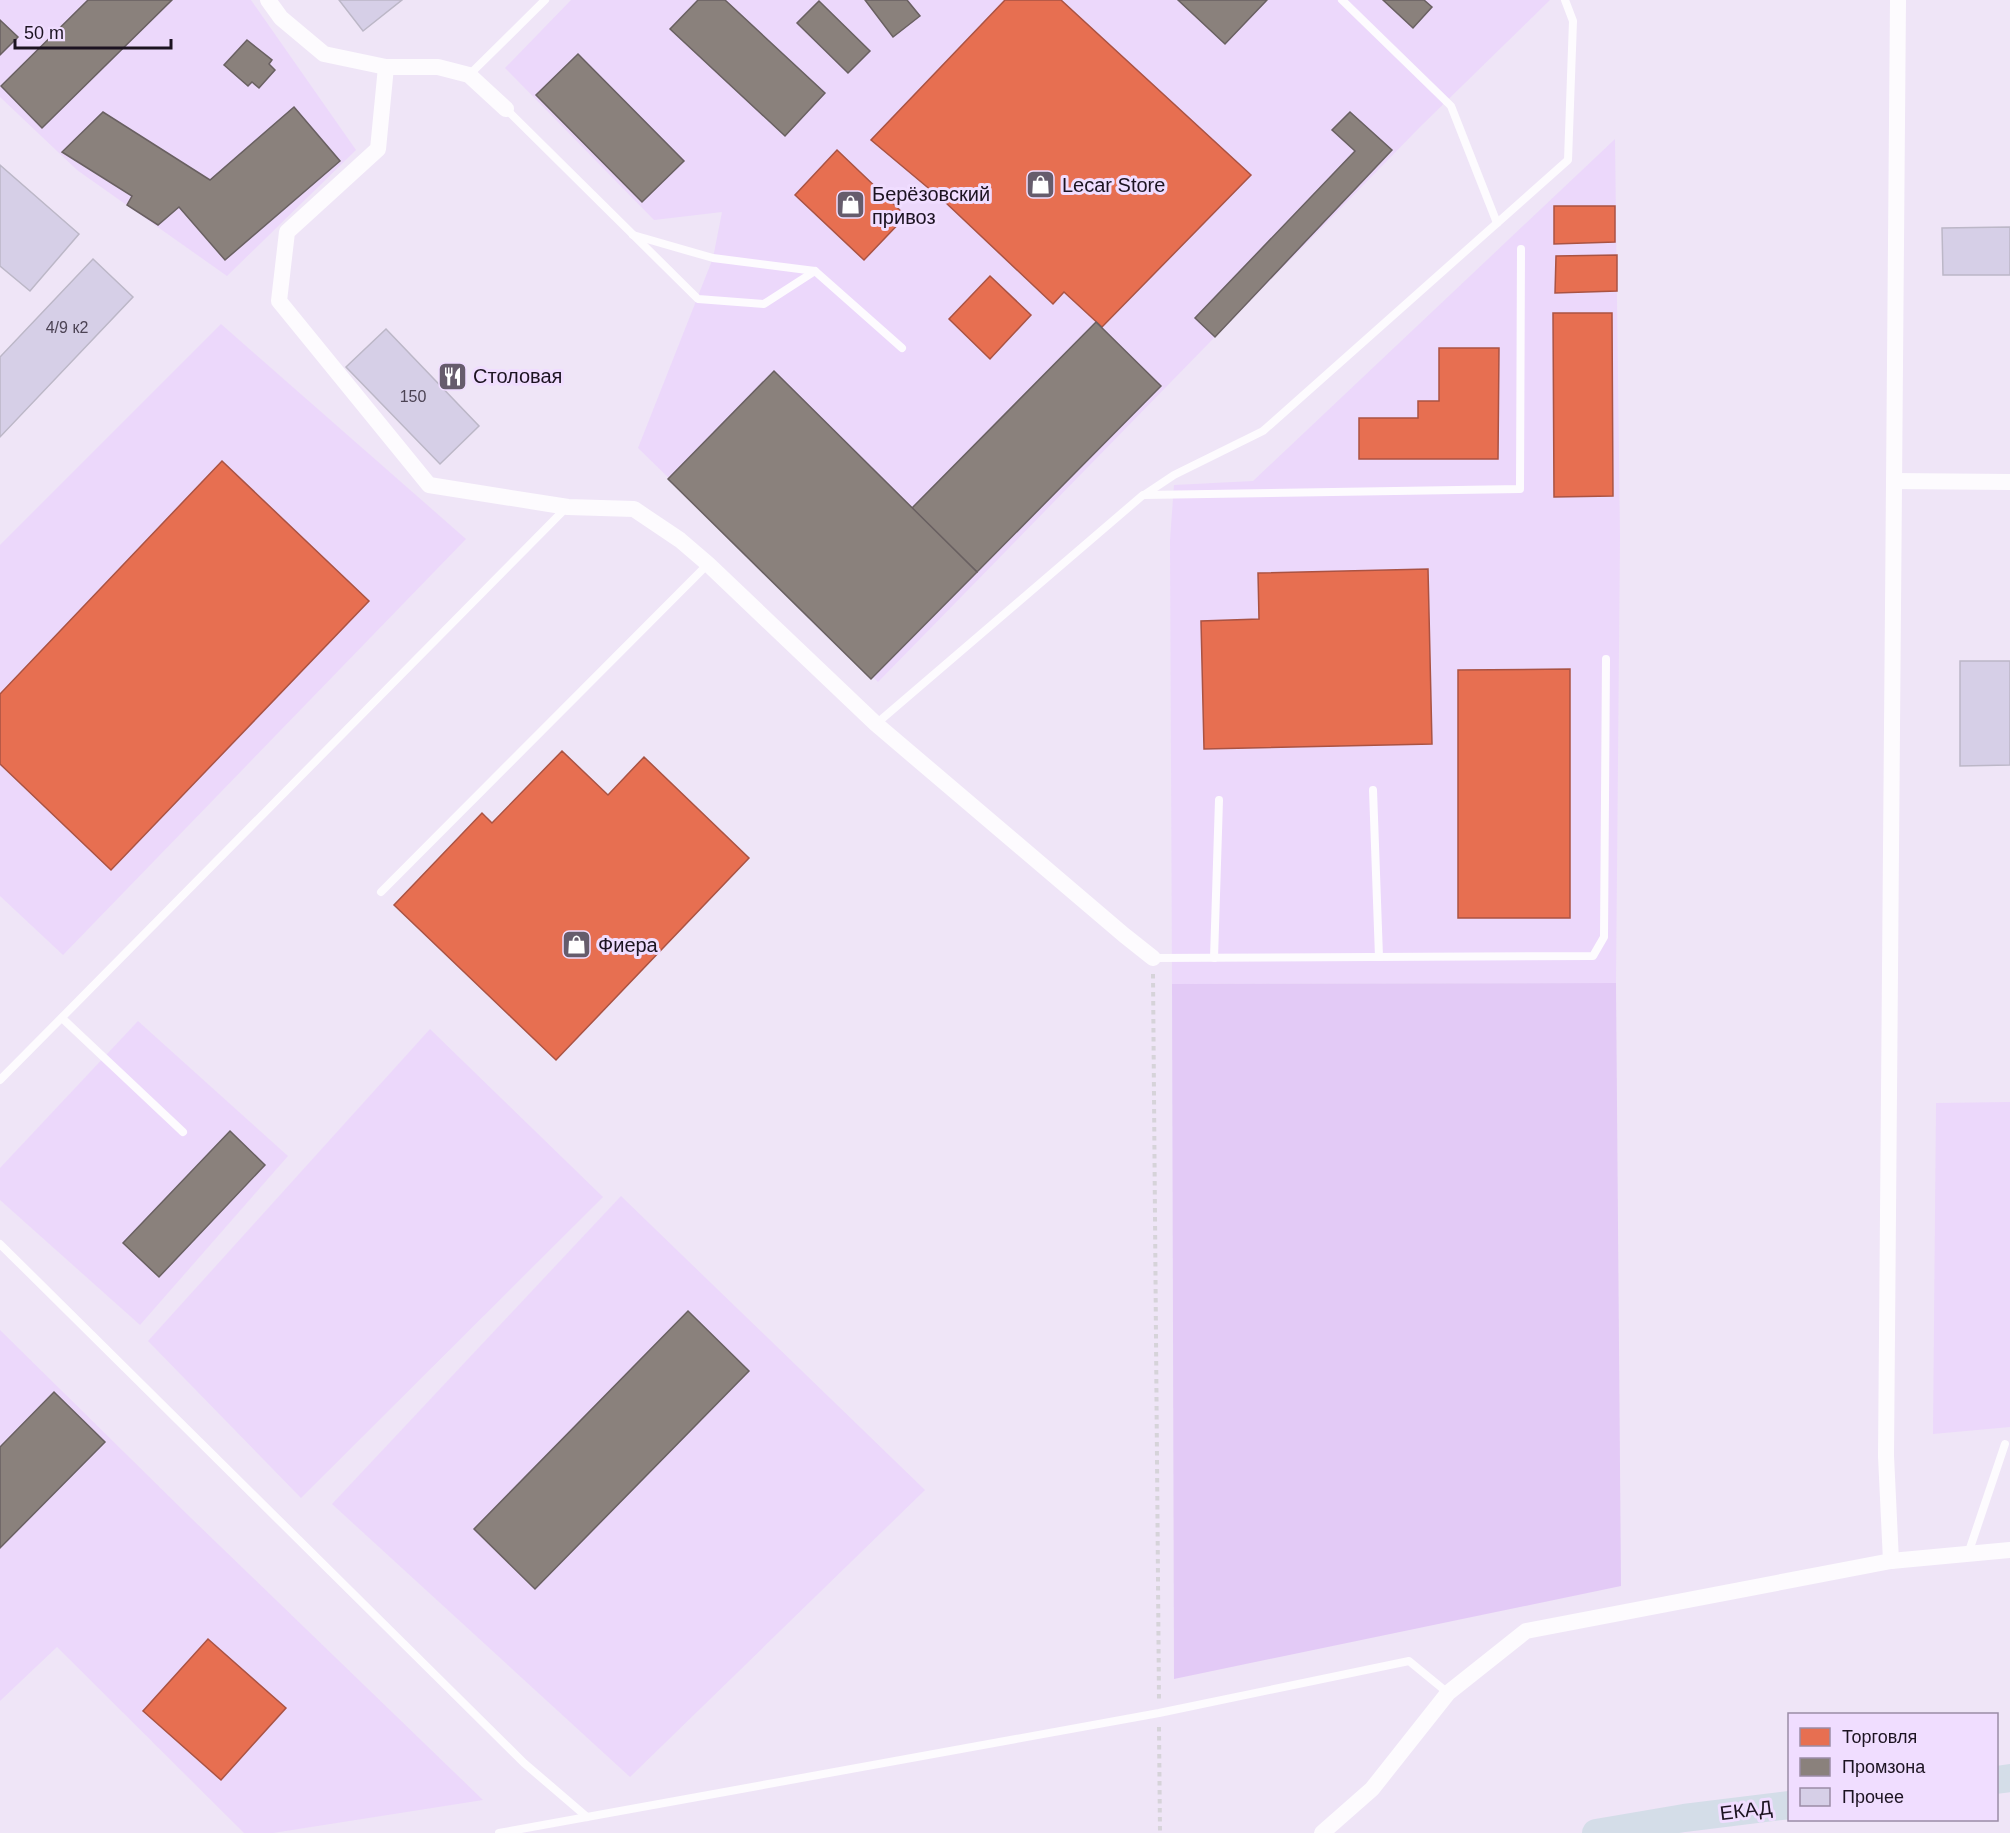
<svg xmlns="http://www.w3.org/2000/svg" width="2010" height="1833" font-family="Helvetica,sans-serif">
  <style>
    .built { fill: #ecd8fb }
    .green { fill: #e3caf6 }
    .shops { fill: #e76f51; stroke: #aa5343; stroke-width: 1.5 }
    .industry { fill: #8a817c; stroke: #696061; stroke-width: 1.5 }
    .building { fill: #d6cfe7; stroke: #bcb7c7; stroke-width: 1.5 }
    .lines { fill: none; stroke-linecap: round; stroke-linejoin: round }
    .path { stroke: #d6d3d9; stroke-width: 4; stroke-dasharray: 4.5 4.5; stroke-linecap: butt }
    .service { stroke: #fdfbfe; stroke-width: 8 }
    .minor { stroke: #fdfbfe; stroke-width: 16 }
    .trunk { stroke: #d4dde8; stroke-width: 28 }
    .labels { text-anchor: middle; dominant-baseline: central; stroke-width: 6; stroke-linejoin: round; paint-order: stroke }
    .number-label { font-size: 16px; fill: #4c4354 }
    .poi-label { font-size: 20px; fill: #1c1321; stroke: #f0ddff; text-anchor: start }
    .street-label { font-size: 20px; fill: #1c1321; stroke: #f0ddff }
  </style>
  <rect width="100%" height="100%" fill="#efe5f7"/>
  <g class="built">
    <path d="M0 0H251L356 150 227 276 77 170 0 97Z"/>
    <path d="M571 0H1550L1421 126 878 682 638 448 713 258 722 212 654 220 505 68Z"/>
    <path d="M1615 139 1620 536 1616 983 1172 984 1170 540 1174 485 1253 481Z"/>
    <path d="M221 324 466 539 63 955 0 896V545Z"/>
    <path d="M138 1021 288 1156 140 1325 0 1200V1168Z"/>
    <path d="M430 1029 603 1197 301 1498 148 1341Z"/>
    <path d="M2010 1102V1427L1933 1434 1936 1103Z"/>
    <path d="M621 1196 925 1490 630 1777 332 1504Z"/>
    <path d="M0 1330 191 1518 483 1800 273 1833H244L57 1647 0 1701Z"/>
  </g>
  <path class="green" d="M1616 983 1621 1586 1174 1679 1172 984Z"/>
  <g class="shops">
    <path d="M1005 0H1061L1251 175 1102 327 1064 292 1053 304 945 202 871 140Z"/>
    <path d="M837 150 906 216 864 260 795 195Z"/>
    <path d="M1554 206H1615V242L1554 244Z"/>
    <path d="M1617 255V291L1555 293 1556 256Z"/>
    <path d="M990 276 1031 315 990 359 949 319Z"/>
    <path d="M1553 313H1612L1613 496 1554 497Z"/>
    <path d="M1439 348H1499L1498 459H1359V418H1418V401H1439Z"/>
    <path d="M222 461 369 601 111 870 0 764V694Z"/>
    <path d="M1428 569 1432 744 1204 749 1201 621 1259 619 1258 573Z"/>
    <path d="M1570 669V918H1458V670Z"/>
    <path d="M562 751 608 795 644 757 749 858 556 1060 394 905 482 813 492 823Z"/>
    <path d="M208 1639 286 1708 221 1780 143 1711Z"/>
  </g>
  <g class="industry">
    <path d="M88 0H172L42 128 1 86Z"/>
    <path d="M698 0H725L825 93 785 136 670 29Z"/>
    <path d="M865 0H907L920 16 893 37Z"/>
    <path d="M1178 0H1267L1225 44Z"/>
    <path d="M1383 0H1424L1432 7 1413 28Z"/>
    <path d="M819 1 870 51 848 73 797 23Z"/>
    <path d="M0 20 18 37 0 55Z"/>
    <path d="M247 40 272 60 269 64 275 70 259 88 252 82 248 86 224 65Z"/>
    <path d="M578 54 684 161 642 202 536 95Z"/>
    <path d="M294 107 340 161 225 260 179 207 158 225 127 205 132 196 62 152 103 112 210 180Z"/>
    <path d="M1350 112 1392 150 1215 337 1195 318 1355 151 1332 130Z"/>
    <path d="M1096 322 1161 386 977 572 912 508Z"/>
    <path d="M774 371 977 572 871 679 668 479Z"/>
    <path d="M230 1131 265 1165 159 1277 123 1243Z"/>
    <path d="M688 1311 749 1371 535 1589 474 1529Z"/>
    <path d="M54 1392 105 1442 0 1548V1447Z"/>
  </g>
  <g class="building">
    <path d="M339 0H402L363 31Z"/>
    <path d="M0 165 79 234 30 291 0 266Z"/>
    <path d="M2010 227V275H1943L1942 228Z"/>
    <path d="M93 259 133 297 0 437V357Z"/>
    <path d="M386 329 479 426 440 464 346 367Z"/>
    <path d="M1960 661H2010V765L1960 766Z"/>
  </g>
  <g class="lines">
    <g class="path">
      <path d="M1153 974 1159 1701"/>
      <path d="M1159 1727 1160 1833"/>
    </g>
    <g class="service">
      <path d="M1342 0 1451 106 1497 223"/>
      <path d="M469 75 545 0"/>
      <path d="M506 109 698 299 764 304 815 271"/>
      <path d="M633 235 713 258 815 271 902 348"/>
      <path d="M1144 495 1174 475 1263 431 1568 160 1573 21 1565 0"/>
      <path d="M876 724 1143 495 1520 489 1521 249"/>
      <path d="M1373 790 1379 957"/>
      <path d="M381 892 708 564"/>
      <path d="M1153 958 1593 956 1604 937 1606 659"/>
      <path d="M1214 958 1219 800"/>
      <path d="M62 1018 183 1132"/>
      <path d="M0 1080 567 507"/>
      <path d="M0 1244 524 1763 587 1817"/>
      <path d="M1968 1554 2005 1444"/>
      <path d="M499 1833 1159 1713 1409 1661 1448 1693"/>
    </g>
    <g class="minor">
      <path d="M268 0 281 18 324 54 386 67H438L469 75 506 109"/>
      <path d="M386 67 378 149 287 232 279 301 429 485 568 507 634 509 680 540 708 564 876 724 1124 935 1153 958"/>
      <path d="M1894 481 2010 482"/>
      <path d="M1891 1561 1886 1456 1898 0"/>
      <path d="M1322 1833 1372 1789 1448 1693 1526 1631 1891 1561 2010 1550"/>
    </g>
    <g class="trunk">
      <path d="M1996 1780 2010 1778"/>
      <path d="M1596 1833 1684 1818 1790 1805"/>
    </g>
  </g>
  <defs>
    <symbol id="shop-square" viewBox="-11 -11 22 22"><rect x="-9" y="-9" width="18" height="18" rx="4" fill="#665c6c" stroke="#f0ddff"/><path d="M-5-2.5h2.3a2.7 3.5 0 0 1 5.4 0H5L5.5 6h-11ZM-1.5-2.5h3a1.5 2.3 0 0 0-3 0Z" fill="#fff"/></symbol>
    <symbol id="restaurant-square" viewBox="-11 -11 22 22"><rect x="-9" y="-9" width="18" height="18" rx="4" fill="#665c6c" stroke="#f0ddff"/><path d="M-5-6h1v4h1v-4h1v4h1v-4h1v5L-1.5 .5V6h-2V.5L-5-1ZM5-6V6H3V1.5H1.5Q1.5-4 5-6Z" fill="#fff"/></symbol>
  </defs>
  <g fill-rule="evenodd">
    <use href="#shop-square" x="1024" y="168" width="33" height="33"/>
    <use href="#shop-square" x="834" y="188" width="33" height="33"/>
    <use href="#restaurant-square" x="436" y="360" width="33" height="33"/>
    <use href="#shop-square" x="560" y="928" width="33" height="33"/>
  </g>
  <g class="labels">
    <g class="number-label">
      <text x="67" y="327">4/9 к2</text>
      <text x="413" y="396">150</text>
    </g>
    <g class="poi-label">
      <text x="1062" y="185">Lecar Store</text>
      <text x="872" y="194">Берёзовский<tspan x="872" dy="23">привоз</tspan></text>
      <text x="473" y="376">Столовая</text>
      <text x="598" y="945">Фиера</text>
    </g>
    <g class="street-label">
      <text transform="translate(1746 1810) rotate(-7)">ЕКАД</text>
    </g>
  </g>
  <rect x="1788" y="1713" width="210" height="108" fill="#f0ddff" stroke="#9b8ca6" stroke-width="1.5"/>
  <rect x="1800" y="1728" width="30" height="18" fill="#e76f51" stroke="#9b8ca6" stroke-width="1.5"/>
  <text x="1842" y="1743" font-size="18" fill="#1c1321">Торговля</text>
  <rect x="1800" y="1758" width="30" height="18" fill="#8a817c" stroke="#9b8ca6" stroke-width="1.5"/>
  <text x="1842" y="1773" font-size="18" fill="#1c1321">Промзона</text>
  <rect x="1800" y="1788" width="30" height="18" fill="#d6cfe7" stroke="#9b8ca6" stroke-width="1.5"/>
  <text x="1842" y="1803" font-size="18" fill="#1c1321">Прочее</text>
  <path d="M15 39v9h156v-9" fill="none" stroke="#1c1321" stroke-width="3"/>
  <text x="24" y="39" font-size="18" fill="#1c1321" stroke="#f0ddff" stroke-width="4.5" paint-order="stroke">50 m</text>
</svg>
